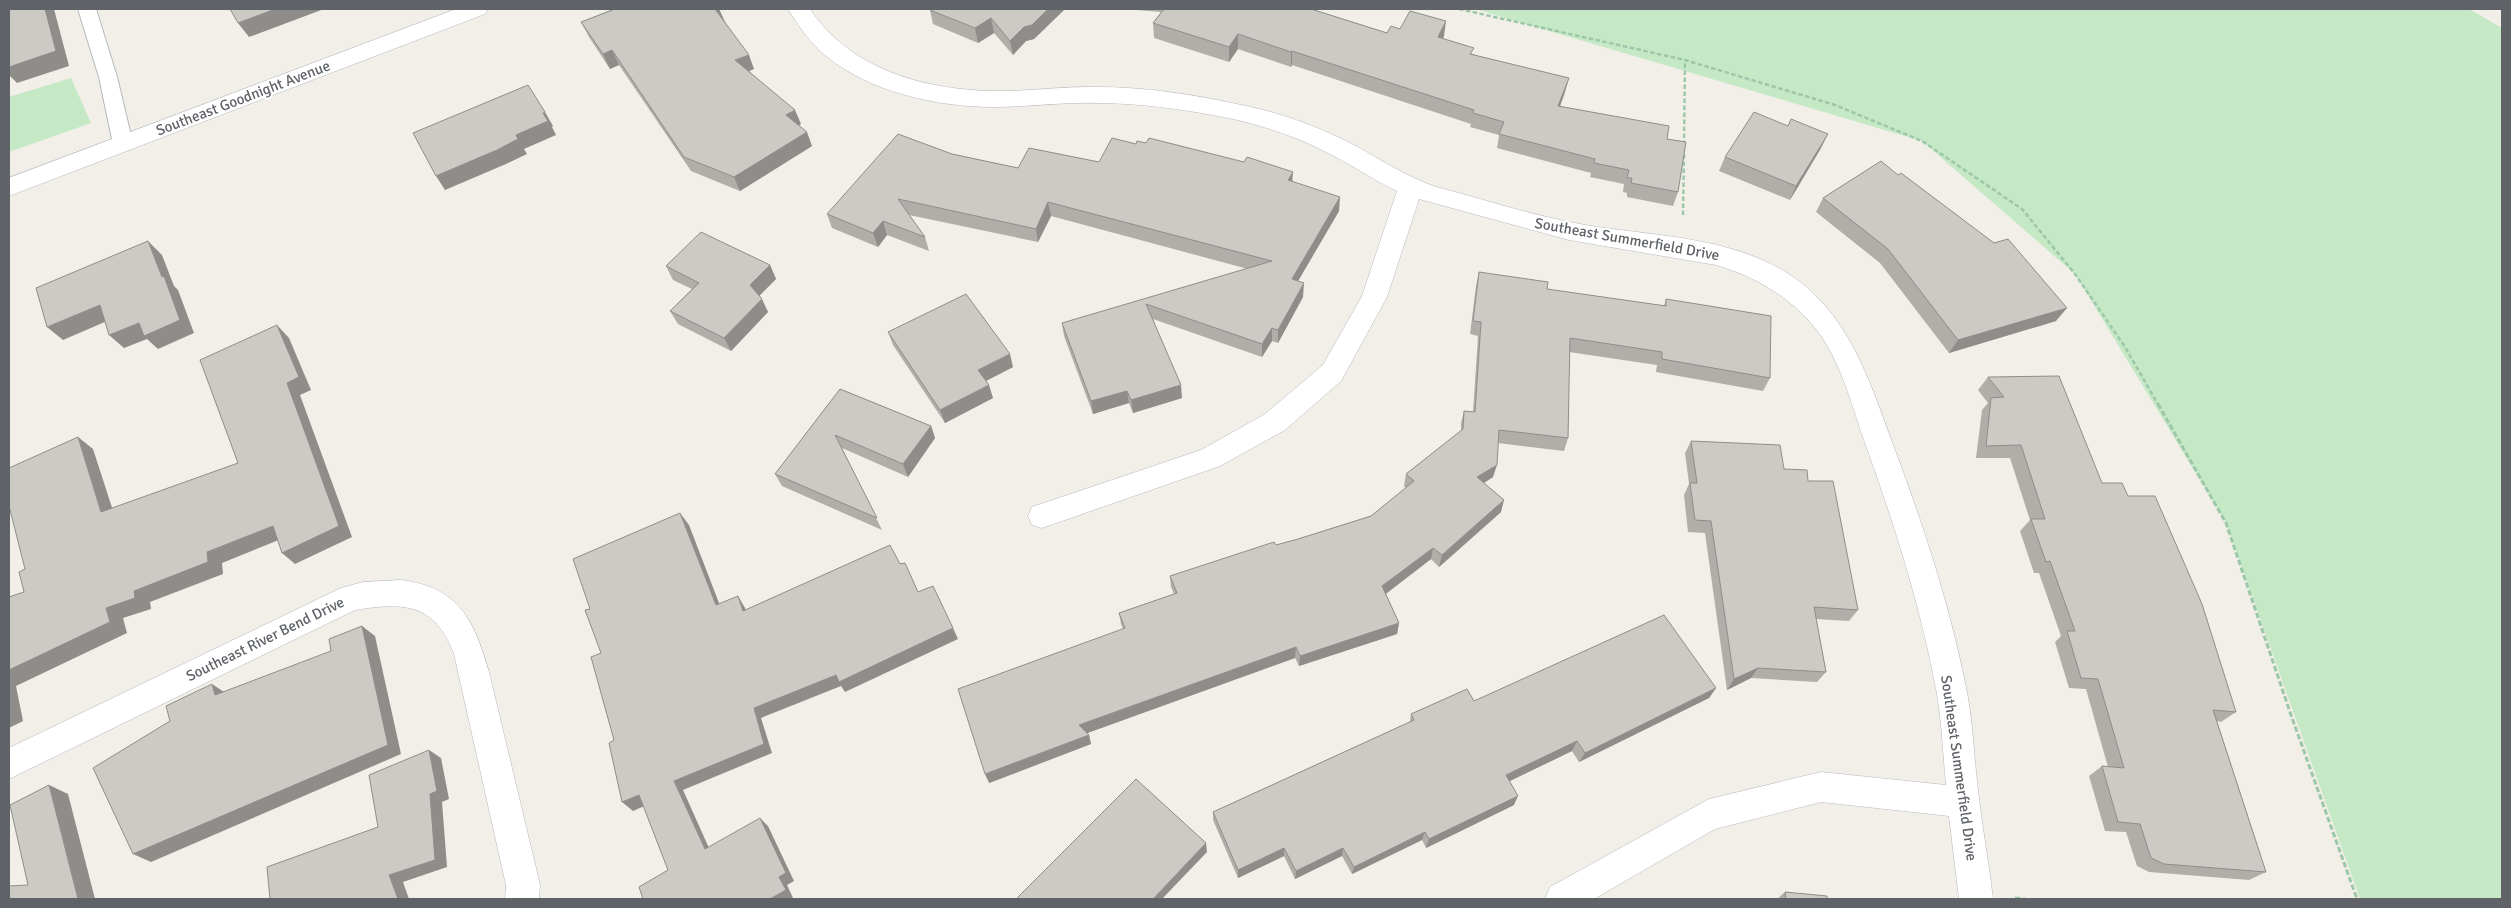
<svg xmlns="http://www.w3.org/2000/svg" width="2511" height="908" font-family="Signika,sans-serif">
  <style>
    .green { fill: #c5e8c5 }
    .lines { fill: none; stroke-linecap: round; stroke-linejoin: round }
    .lane-casing { stroke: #b5b8bc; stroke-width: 2 }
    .street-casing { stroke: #b5b8bc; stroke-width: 1 }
    .secondary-casing { stroke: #b6babf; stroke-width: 1 }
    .path-far1 { stroke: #9cc7a9; stroke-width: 2.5; stroke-dasharray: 4.5 2.5; stroke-linecap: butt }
    .path { stroke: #9cc7a9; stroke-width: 3; stroke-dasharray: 5.5 2.5; stroke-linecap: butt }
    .lane { fill: #fff; fill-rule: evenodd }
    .street { fill: #fff; fill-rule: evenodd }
    .secondary { fill: #fff; fill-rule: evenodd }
    .wall { fill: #afaea9 }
    .shaded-wall { fill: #8f8d8a }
    .building { fill: #cccac5; stroke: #8f8d8a }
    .labels { text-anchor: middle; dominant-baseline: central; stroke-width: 4; stroke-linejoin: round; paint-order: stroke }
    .street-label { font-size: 15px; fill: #5f6368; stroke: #fff }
  </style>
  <rect width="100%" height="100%" fill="#f1efe8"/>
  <g class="green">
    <path d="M1475 9H2469L2502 28V899H2360L2226 523 2075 274 1922 141Z"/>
    <path d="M71 78 91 123 9 152V97Z"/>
  </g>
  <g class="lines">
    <defs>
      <path id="lane" d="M78 9H96L117 77 133 144 130 149 123 151 116 149 113 144 99 77Z"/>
      <g id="street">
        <path d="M788 9H810C850 69 922 89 991 91 1026 92 1062 86 1097 87 1147 87 1197 95 1246 106 1285 114 1321 128 1356 146 1381 160 1406 176 1433 186 1483 199 1533 216 1585 225 1651 236 1728 236 1787 273 1847 310 1869 379 1892 442 1923 524 1950 606 1967 692 1973 724 1974 758 1978 790 1982 827 1989 863 1993 899H1959L1949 816 1821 802 1715 829 1594 899H1545L1550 887 1709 799 1821 772 1946 785C1943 754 1942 724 1937 694 1921 607 1894 523 1864 440 1851 403 1840 359 1816 329 1789 296 1756 277 1716 265L1569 240 1419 199 1387 297 1341 381 1285 430 1220 466 1042 528 1032 525 1028 516 1032 507 1201 450 1265 414 1323 365 1362 296 1397 191C1372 179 1349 163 1324 151 1288 133 1252 122 1213 115 1174 108 1135 103 1096 103 1062 102 1028 107 994 107 937 107 870 92 826 56 810 43 799 26 788 9Z"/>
        <path d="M401 580C459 587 474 620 489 672L540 885 539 899H505L506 885 454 654C435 603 404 602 355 610L9 779V748L341 588 363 582Z"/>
      </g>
      <path id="secondary" d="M456 9H488L485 14 9 196V178Z"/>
    </defs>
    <use href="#lane" class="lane-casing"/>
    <use href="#street" class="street-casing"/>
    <use href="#secondary" class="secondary-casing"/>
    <g class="path-far1">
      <path d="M1459 9 1685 60 1835 105 1922 141 2022 209 2075 274 2125 347 2159 406"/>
      <path d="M1684 145 1685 60"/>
      <path d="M1683 215 1684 153"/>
    </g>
    <g class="path">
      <path d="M2158 404 2226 523 2291 715 2357 899"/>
      <path d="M2015 898 2025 899"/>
    </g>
    <use href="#lane" class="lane"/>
    <use href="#street" class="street"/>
    <use href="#secondary" class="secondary"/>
  </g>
  <g class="wall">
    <path d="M613 9H719L725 22 754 69 749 71 801 124 799 125 812 146 740 191 691 171 619 65 610 69 589 37 581 22Z"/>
    <path d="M1065 9 1034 39 1026 41 1013 55 994 33 978 43 933 24 930 10Z"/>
    <path d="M1123 9H1311L1387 33 1400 29 1444 36 1443 38 1473 54 1565 92 1560 106 1667 139 1678 192 1673 206 1627 197V193L1623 192 1624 184 1590 177 1591 173 1497 148 1499 135 1470 127 1471 124 1292 65 1291 67 1238 49 1229 62 1154 38 1153 23 1161 12Z"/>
    <path d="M1821 148 1790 200 1719 171 1725 157Z"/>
    <path d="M952 154 1018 168 1099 162 1293 182 1339 211 1298 281 1303 297 1278 343 1272 341 1262 357 1153 319 1182 398 1133 413 1129 403 1093 414 1064 336 1062 323 1248 269 1051 216 1038 242 909 215 925 237 929 251 887 235 878 247 832 228 827 214Z"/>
    <path d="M1898 175 1994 243 2056 321 1949 353 1880 263 1816 212 1823 198Z"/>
    <path d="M770 265 776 279 759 296 768 312 731 351 678 324 670 311 692 289 673 280 666 266Z"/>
    <path d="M1479 272 1547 289 1664 306 1666 299 1770 378 1763 391 1656 372 1657 365 1569 352 1568 438 1564 451 1498 443 1493 477 1484 483 1501 512 1439 567 1431 559 1386 594 1399 623 1397 634 1299 666 1295 658 1087 733 1089 735 1091 744 989 783 1123 629 1121 624 1119 613 1174 594 1171 587 1170 576 1298 539 1371 516 1406 488 1404 486 1406 474 1461 431V423L1464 411 1473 412 1478 336 1470 334 1476 286Z"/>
    <path d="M888 332 1013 367 986 381 993 398 945 423 893 345Z"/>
    <path d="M1988 377 2102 483 2128 496 2236 712 2221 722 2217 721 2266 872 2249 880 2149 872 2137 866 2126 832 2105 831 2089 776 2102 766 2108 767 2086 689 2069 688 2055 642 2061 636 2039 573H2034L2020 531 2030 520 2010 458H1976L1982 410 1988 403 1978 390Z"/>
    <path d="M840 389 931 426 935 438 908 477 842 448 882 530 782 486 775 474Z"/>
    <path d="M1691 441 1784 469 1808 481 1858 610 1849 621 1816 619 1826 672 1817 682 1751 678 1727 690 1705 533 1688 532 1684 495 1689 484 1685 453Z"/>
    <path d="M1716 688 1709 698 1579 762 1572 751 1509 781 1514 805 1426 848 1422 840 1352 874 1342 856 1295 879 1284 856 1238 878 1213 820V812L1410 722 1411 714 1474 701Z"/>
    <path d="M1785 892 1827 899H1777Z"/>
  </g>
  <g class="shaded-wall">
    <path d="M45 9H54L69 66 17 83 9 75V67Z"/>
    <path d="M275 9H324L249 37 238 23Z"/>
    <path d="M715 9H719L725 22Z"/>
    <path d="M1048 9H1065L1034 39 1026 41 1013 55 1010 41 1024 27Z"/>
    <path d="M991 18 994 33 978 43 975 28Z"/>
    <path d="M1446 21 1444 36 1436 51 1438 37Z"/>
    <path d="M1238 34V49L1229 62V47Z"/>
    <path d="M612 50 619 65 610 69 603 54Z"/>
    <path d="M1292 51V65L1291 67V52Z"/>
    <path d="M749 55 754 69 741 74 735 60Z"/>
    <path d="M1569 78 1565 92 1555 120 1558 106Z"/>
    <path d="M795 110 801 124 792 129 786 115Z"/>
    <path d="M545 112 553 126 552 127 556 135 524 149 527 154 506 164 445 190 436 176 516 135Z"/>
    <path d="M807 132 812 146 740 191 734 177Z"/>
    <path d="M1828 134 1821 148 1790 200 1796 186Z"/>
    <path d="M1293 172 1292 186 1288 180Z"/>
    <path d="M1340 197 1339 211 1291 293 1292 279Z"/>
    <path d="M1048 202 1051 216 1038 242 1036 229Z"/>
    <path d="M883 221 887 235 878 247 873 233Z"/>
    <path d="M148 241 162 255 174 286 178 290 194 333 158 349 147 339 124 348 109 335 139 323 162 277Z"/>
    <path d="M770 265 776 279 756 299 750 285Z"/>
    <path d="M1304 283 1303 297 1278 343V330Z"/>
    <path d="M762 299 768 312 731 351 724 338Z"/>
    <path d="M100 305 114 318 63 340 47 327Z"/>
    <path d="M2067 308 2056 321 1949 353 1958 340Z"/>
    <path d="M277 325 289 338 311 390 300 395 352 537 295 564 282 553 287 383Z"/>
    <path d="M1272 328V341L1262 357V344Z"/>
    <path d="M1010 354 1013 367 982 383 978 370Z"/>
    <path d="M989 385 993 398 945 423 940 410Z"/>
    <path d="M1181 385 1182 398 1133 413 1131 400Z"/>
    <path d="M1127 391 1129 403 1093 414 1091 401Z"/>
    <path d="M931 426 935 438 908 477 903 464Z"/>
    <path d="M78 437 93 449 117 523 101 512Z"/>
    <path d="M1497 465 1493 477 1474 489 1477 477Z"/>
    <path d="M1504 500 1501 512 1439 567 1442 555Z"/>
    <path d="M680 513 689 525 724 616 716 605Z"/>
    <path d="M273 526 286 537 222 563 223 574 150 602 151 609 123 618 127 633 16 686 23 721 9 728V670L106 608 134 591 207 552Z"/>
    <path d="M1433 548 1431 559 1380 598 1382 586Z"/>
    <path d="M738 596 745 608 750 622 743 611Z"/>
    <path d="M1399 623 1397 634 1299 666 1300 656Z"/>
    <path d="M362 626 375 636 401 754 151 862 133 854Z"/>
    <path d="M953 628 958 639 845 692 841 686 761 718 772 753 683 790 713 857 705 849 674 781 754 708Z"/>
    <path d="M1296 647 1295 658 1082 735 1079 725Z"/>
    <path d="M1758 668 1751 678 1727 690 1734 679Z"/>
    <path d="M212 684 227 694 215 695Z"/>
    <path d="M1716 688 1709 698 1579 762 1585 753Z"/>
    <path d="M1089 735 1091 744 989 783 985 774Z"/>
    <path d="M1577 741 1572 751 1502 785 1506 775Z"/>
    <path d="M429 750 441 758 449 799 442 802 447 867 403 882 409 899H398L389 875 430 794Z"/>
    <path d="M49 785 68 794 95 899H78Z"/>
    <path d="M639 795 649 804 633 811 622 802Z"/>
    <path d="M1518 796 1514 805 1426 848 1429 839Z"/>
    <path d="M760 818 768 826 794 881 787 885 793 898 791 899H770L779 877Z"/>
    <path d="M1425 832 1422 840 1352 874 1354 867Z"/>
    <path d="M1206 843 1207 852 1162 899H1153Z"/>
    <path d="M1284 848V856L1238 878V870Z"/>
    <path d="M1343 848 1342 856 1295 879 1296 871Z"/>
  </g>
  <g class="building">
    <path d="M9 9H45L56 51 9 67Z"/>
    <path d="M230 9H275L238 23Z"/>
    <path d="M615 9H715L749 55 735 60 795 110 786 115 807 132 734 177 684 157 612 50 603 54 581 22Z"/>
    <path d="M931 9H1048L1032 25 1024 27 1010 41 991 18 975 28 930 10Z"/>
    <path d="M1164 9H1311L1387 33 1391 26 1400 29 1410 11 1446 21 1438 37 1474 48 1470 54 1569 78 1558 106 1669 126 1667 139 1686 142 1678 192 1631 183 1632 178H1627L1629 170 1594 163 1595 159 1499 134 1504 122 1473 113 1474 110 1292 51 1291 52 1238 34 1229 47 1153 23Z"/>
    <path d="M528 85 545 112 543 113 548 121 516 135 518 139 497 150 436 176 413 133Z"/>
    <path d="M1754 112 1788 126 1791 119 1828 134 1796 186 1725 157Z"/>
    <path d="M898 134 952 154 1018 168 1029 148 1099 162 1112 138 1136 144 1137 141 1146 143 1149 138 1244 162 1247 157 1293 172 1288 180 1340 197 1292 279 1304 283 1278 330 1272 328 1262 344 1146 304 1181 385 1131 400 1127 391 1091 401 1062 323 1272 261 1048 202 1036 229 898 199 925 237 883 221 873 233 827 214Z"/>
    <path d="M1881 161 1898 175 1901 173 1994 243 2008 239 2067 308 1958 340 1888 249 1823 198Z"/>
    <path d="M701 232 770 265 750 285 762 299 724 338 670 311 699 283 666 266Z"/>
    <path d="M148 241 162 277 164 276 180 320 144 336 139 323 109 335 100 305 47 327 36 288Z"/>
    <path d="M1479 272 1548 282 1547 289 1666 306V299L1771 316 1770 378 1662 359V352L1570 338 1568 438 1499 430 1497 465 1477 477 1504 500 1442 555 1433 548 1382 586 1399 623 1300 656 1296 647 1079 725 1089 735 985 774 958 689 1125 628 1119 613 1177 593 1170 576 1274 542 1276 545 1298 539 1371 516 1414 481 1406 474 1463 429 1464 411 1475 412 1481 322 1473 321Z"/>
    <path d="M966 294 1010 354 978 370 989 385 940 410 888 332Z"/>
    <path d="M277 325 299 377 287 383 339 526 282 553 273 526 207 552 208 562 134 591 135 598 106 608 110 622 9 670V597L24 592 19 572 25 569 9 506V468L78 437 101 512 238 463 200 360Z"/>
    <path d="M2059 376 2102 483H2122L2128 496H2155L2202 604 2236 712 2213 710 2266 872 2164 864 2151 858 2140 824 2118 822 2102 766 2124 768 2098 679 2081 678 2067 631H2075L2050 561 2046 562 2031 519H2045L2021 445 1986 446 1991 398 2004 397 1988 377Z"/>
    <path d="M840 389 931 426 903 464 835 435 877 518 775 474Z"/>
    <path d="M1691 441 1780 445 1784 469 1807 470 1808 481H1833L1858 610 1814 607 1826 672 1758 668 1734 679 1711 521 1695 520 1690 483H1697Z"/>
    <path d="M680 513 716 605 738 596 743 611 890 545 900 564 905 563 918 592 933 586 953 628 839 682 836 675 754 708 764 744 674 781 705 849 760 818 786 873 779 877 786 890 770 899H643L639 887 668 870 639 795 622 802 609 743 614 740 591 657 601 653 585 610 590 609 573 559Z"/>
    <path d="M1664 615 1716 688 1585 753 1577 741 1506 775 1518 796 1429 839 1425 832 1354 867 1343 848 1296 871 1284 848 1238 870 1213 812 1414 720 1411 714 1467 689 1474 701Z"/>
    <path d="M362 626 388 745 133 854 93 768 170 721 166 706 212 684 215 695 331 651 329 639Z"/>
    <path d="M429 750 437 791 430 794 435 860 389 875 398 899H270L267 867 378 827 369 775Z"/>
    <path d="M1136 779 1206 843 1153 899H1016Z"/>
    <path d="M49 785 78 899H9V886L28 885 10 805Z"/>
    <path d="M1785 892 1827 896V899H1786Z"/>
  </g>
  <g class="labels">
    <g class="street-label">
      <text transform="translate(243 98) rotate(-21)">Southeast Goodnight Avenue</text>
      <text transform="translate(1627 239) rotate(10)">Southeast Summerfield Drive</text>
      <text transform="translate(265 639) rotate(-26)">Southeast River Bend Drive</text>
      <text transform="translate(1959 768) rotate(82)">Southeast Summerfield Drive</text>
    </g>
  </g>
  <rect width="2511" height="908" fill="none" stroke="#5f6368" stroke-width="20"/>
</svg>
